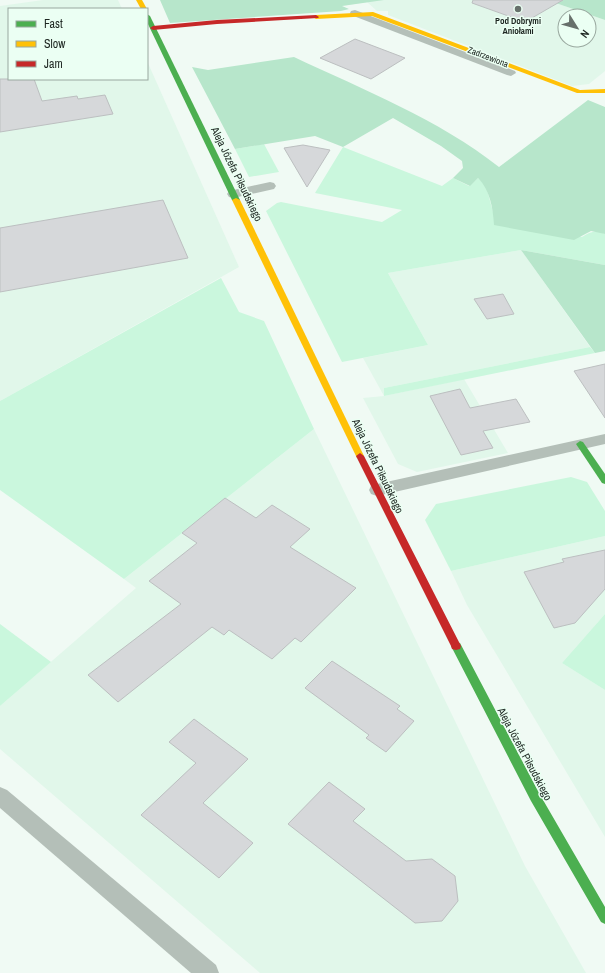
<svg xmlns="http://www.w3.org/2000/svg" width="605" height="973" font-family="'Archivo Narrow',sans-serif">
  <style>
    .built { fill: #e1f7ea; fill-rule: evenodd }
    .green { fill: #caf7dd }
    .forest { fill: #b7e6cb }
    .building { fill: #d6d8da; stroke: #bcbfc0 }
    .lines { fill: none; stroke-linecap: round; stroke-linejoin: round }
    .lane { fill: #b4bfb8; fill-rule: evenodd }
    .fast { fill: #4caf50; fill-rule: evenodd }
    .slow { fill: #ffc107; fill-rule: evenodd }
    .jam { fill: #c62828; fill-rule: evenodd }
    .poi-dot { fill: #67706b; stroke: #ebfff3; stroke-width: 1.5 }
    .labels { text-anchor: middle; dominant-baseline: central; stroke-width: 3; stroke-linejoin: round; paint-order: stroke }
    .far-poi-label { font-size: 9px; font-weight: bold; fill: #1d2621; stroke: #ebfff3 }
    .far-street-label { font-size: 9px; fill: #1d2621; stroke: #ebfff3 }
    .street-label { font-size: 11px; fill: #1d2621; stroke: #ebfff3 }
  </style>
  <rect width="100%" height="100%" fill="#f0faf4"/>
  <g class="built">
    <path d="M43 0H118L122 9H9V79H147V61L239 267 0 401V6Z"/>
    <path d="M326 0H547L605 20V71L589 84 572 86 388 15V11H377L367 2 341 6ZM565 16H589V40H565Z"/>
    <path d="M521 250 590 347 384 388V396L464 379 508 453 417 472 398 464 363 398 384 396 363 358 428 345 388 273Z"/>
    <path d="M314 429 525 866 586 973H260L0 749V706L136 588 124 579Z"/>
    <path d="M605 536V614L562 663 605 690V837L467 605 451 571Z"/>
  </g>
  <g class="green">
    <path d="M264 144 279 172 249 177 235 149Z"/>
    <path d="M343 147 442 186 453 178 469 186 478 178 486 186 493 212 582 237C590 232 596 229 605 234V265L521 250 388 273 428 345 342 362 266 211 277 203 281 202 382 222 402 210 315 193Z"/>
    <path d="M221 278 239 312 264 321 314 429 124 579 0 490V401Z"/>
    <path d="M590 347 595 353 384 396V388Z"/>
    <path d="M571 477 587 482 605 511V536L451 571 425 520 436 504Z"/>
    <path d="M605 614V690L562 663Z"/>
    <path d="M0 624 51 662 0 706Z"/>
  </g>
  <g class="forest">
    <path d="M160 0H384L342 6 349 9 341 11 170 23Z"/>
    <path d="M547 0H605V20Z"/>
    <path d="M294 57C364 90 438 119 499 167L588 100 605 107V234L591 231 574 240 494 225C493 208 490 190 478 178L470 186 453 178 463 168 462 161 441 146 393 118 343 147 315 136 235 149 192 67 208 70Z"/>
    <path d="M521 250 605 265V351L595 353Z"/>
  </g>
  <g class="building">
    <path d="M473 0H563L525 22 472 3Z"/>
    <path d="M355 39 405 58 371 79 320 58Z"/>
    <path d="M0 79H34L42 101 77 96 78 99 105 95 113 114 0 132Z"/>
    <path d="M303 145 330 150 307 187 284 148Z"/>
    <path d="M163 200 188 258 0 292V228Z"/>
    <path d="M503 294 514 314 487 319 474 299Z"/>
    <path d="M605 364V418L574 371Z"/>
    <path d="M460 389 470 408 516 399 530 422 483 431 493 448 461 455 430 396Z"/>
    <path d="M225 498 256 518 272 505 310 529 290 547 356 588 301 642 295 638 272 659 229 630 224 635 212 627 118 702 88 675 181 604 149 581 197 543 182 533Z"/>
    <path d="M605 550V589L575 623 554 628 524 572 564 562 562 559Z"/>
    <path d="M332 661 400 706 397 709 414 721 386 752 366 738 369 735 305 688Z"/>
    <path d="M194 719 248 759 203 803 253 843 219 878 141 815 196 763 169 742Z"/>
    <path d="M329 782 365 809 353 821 406 861 432 859 455 876 458 901 442 921 415 923 288 824Z"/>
  </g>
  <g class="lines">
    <g class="lane">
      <path d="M355 10 515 71 516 73 511 76 507 75 351 15 350 13 351 11Z"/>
      <path d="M270 182 274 183 276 186 274 189 233 198 229 197 227 194 229 191Z"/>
      <path d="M605 434V444L377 496 371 494 369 490 371 486 377 484Z"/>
      <path d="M0 787 7 790 216 965 219 973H191L0 808Z"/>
    </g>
    <g class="fast">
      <path d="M147 14 150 16 240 200 236 202 232 200 147 22Z"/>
      <path d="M580 441 583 442 605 474V484L602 483 576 444Z"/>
      <path d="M456 642 460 643 539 793 605 907V924L601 922 531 801 451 646 452 643Z"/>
    </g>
    <g class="slow">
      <path d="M136 0H142L147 9H141Z"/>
      <path d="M373 12 580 90 605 89V93H577L372 16 316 19 313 17 316 15Z"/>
      <path d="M236 198 240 200 364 456 363 458H357L356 456 232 200Z"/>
    </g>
    <g class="jam">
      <path d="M316 15 319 17 318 18 217 24 153 30 150 28 153 26 217 20Z"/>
      <path d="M360 453 364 456 461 646 460 649 456 650 452 649 451 646 356 456Z"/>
    </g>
  </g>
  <circle class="poi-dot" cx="518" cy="9" r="4"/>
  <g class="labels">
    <g class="far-poi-label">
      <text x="518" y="21">Pod Dobrymi<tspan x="518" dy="10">Aniołami</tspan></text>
    </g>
    <g class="far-street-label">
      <text transform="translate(488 57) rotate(21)">Zadrzewiona</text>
    </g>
    <g class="street-label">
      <text transform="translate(237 174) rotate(64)">Aleja Józefa Piłsudskiego</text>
      <text transform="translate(378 466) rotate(64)">Aleja Józefa Piłsudskiego</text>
      <text transform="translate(525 754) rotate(62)">Aleja Józefa Piłsudskiego</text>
    </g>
  </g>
  <rect x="8" y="8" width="140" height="72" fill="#ebfff3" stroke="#99a89f"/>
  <rect x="16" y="21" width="20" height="6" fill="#4caf50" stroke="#99a89f"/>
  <text x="44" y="28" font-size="12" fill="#1d2621">Fast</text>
  <rect x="16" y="41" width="20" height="6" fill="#ffc107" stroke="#99a89f"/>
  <text x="44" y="48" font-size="12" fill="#1d2621">Slow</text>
  <rect x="16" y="61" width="20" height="6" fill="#c62828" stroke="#99a89f"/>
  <text x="44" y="68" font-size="12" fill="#1d2621">Jam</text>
  <g transform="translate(577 28) rotate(127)"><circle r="19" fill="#ebfff3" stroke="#99a89f"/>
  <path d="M0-3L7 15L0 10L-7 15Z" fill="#67706b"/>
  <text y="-6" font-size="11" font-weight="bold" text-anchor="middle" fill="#1d2621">N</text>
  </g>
</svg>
